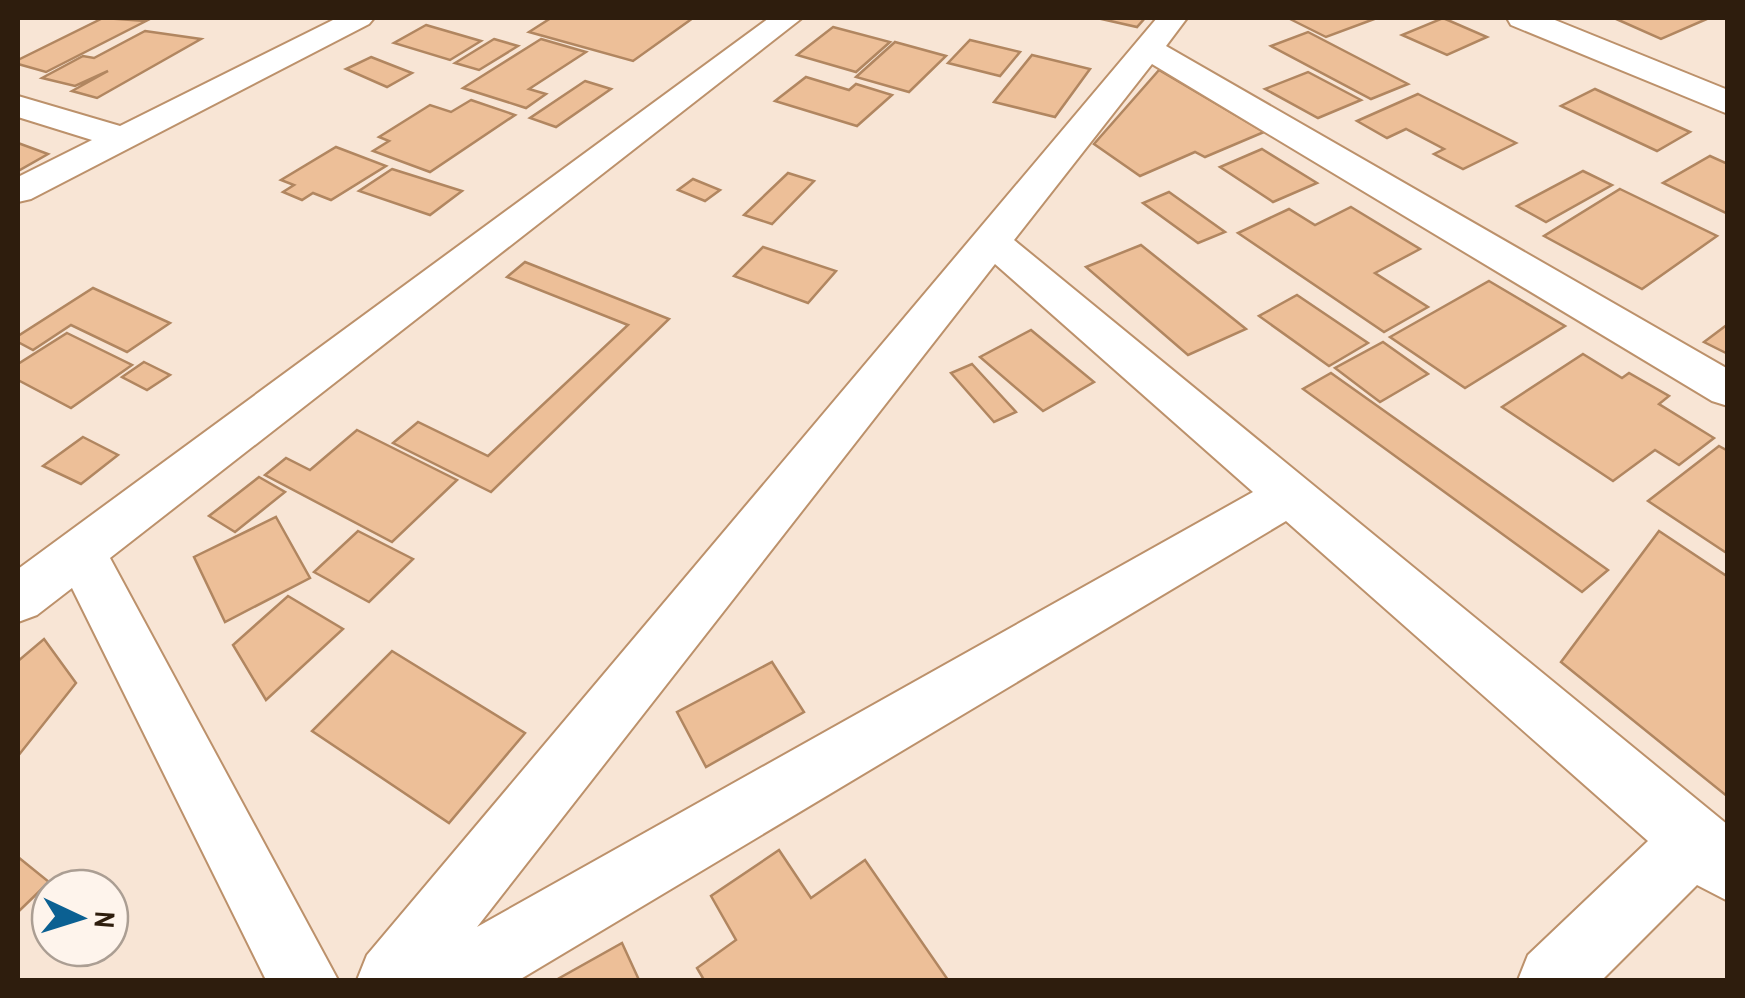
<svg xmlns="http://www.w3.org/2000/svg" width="1745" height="998" font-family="'Archivo Narrow',sans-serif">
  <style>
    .building { fill: #edbf98; stroke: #b18660; stroke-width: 2.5 }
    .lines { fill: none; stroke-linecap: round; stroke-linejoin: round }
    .minor-casing { stroke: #bc916b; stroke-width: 4 }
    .tertiary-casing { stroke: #bc916b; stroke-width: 4 }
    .minor { fill: #fff; fill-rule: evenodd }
    .tertiary { fill: #fff; fill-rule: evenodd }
  </style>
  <rect width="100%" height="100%" fill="#f8e5d5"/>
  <g class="building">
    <path d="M103 18 146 21 46 72 18 64V60Z"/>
    <path d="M551 18H693L633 61 529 32Z"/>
    <path d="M1097 18H1145L1137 27Z"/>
    <path d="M1288 18H1377L1326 37Z"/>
    <path d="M1443 18 1487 37 1447 55 1402 35Z"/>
    <path d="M1614 18H1709L1661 39Z"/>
    <path d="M426 25 481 41 450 60 394 43Z"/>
    <path d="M833 27 890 42 856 72 797 55Z"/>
    <path d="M145 31 201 39 97 98 72 91 108 71 75 86 42 78 83 56 94 58Z"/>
    <path d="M1308 32 1408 84 1371 99 1271 46Z"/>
    <path d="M494 39 518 46 479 70 455 63Z"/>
    <path d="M541 39 586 52 529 89 546 94 526 108 463 88Z"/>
    <path d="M970 40 1020 52 1000 76 948 63Z"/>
    <path d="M895 42 946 56 909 92 856 77Z"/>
    <path d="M1032 55 1090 69 1055 117 994 102Z"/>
    <path d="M371 57 412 73 387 87 346 69Z"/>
    <path d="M1159 70 1264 132 1205 157 1195 152 1140 176 1094 144Z"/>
    <path d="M1308 72 1361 100 1318 118 1265 89Z"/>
    <path d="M806 77 849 90 856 84 892 95 857 126 775 101Z"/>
    <path d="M585 81 611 89 556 127 530 118Z"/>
    <path d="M1595 89 1690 132 1657 151 1561 106Z"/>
    <path d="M1418 94 1516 143 1463 169 1434 154 1444 149 1406 129 1387 138 1357 121Z"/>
    <path d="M471 100 515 115 430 172 373 151 389 141 379 137 430 105 451 112Z"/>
    <path d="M18 143 48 154 18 171Z"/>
    <path d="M336 147 386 166 331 200 313 193 302 200 283 192 294 185 281 180Z"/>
    <path d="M1262 149 1317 183 1273 202 1220 167Z"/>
    <path d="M1710 156 1728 164V214L1663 183Z"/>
    <path d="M392 169 462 191 430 215 359 191Z"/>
    <path d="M1583 171 1612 185 1546 222 1517 206Z"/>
    <path d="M788 173 814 181 772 224 744 215Z"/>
    <path d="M693 179 720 190 705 201 678 190Z"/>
    <path d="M1620 189 1717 236 1642 289 1544 236Z"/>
    <path d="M1169 192 1225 232 1198 243 1143 203Z"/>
    <path d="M1351 207 1420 249 1375 273 1428 307 1384 332 1238 233 1289 209 1315 225Z"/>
    <path d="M1141 245 1246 329 1188 355 1086 267Z"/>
    <path d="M763 247 836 271 808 303 734 276Z"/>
    <path d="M525 262 669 319 491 492 393 443 418 422 488 456 628 325 507 277Z"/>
    <path d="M1489 281 1565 326 1465 388 1390 337Z"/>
    <path d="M93 288 170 323 127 352 71 325 33 350 18 342V336Z"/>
    <path d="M1297 295 1368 343 1329 366 1259 316Z"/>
    <path d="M1728 324V354L1704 342Z"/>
    <path d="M1031 330 1094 382 1043 411 980 357Z"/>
    <path d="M67 333 132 365 71 408 18 380V364Z"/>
    <path d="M1383 342 1428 374 1380 402 1335 368Z"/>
    <path d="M1583 354 1622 378 1629 373 1669 396 1659 404 1714 438 1679 465 1655 450 1613 481 1502 407Z"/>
    <path d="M144 362 170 375 147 390 122 377Z"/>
    <path d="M972 364 1016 412 994 422 951 373Z"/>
    <path d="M1331 373 1608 570 1582 592 1303 389Z"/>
    <path d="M357 430 457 480 392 542 265 475 286 458 310 470Z"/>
    <path d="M83 437 118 455 81 484 43 466Z"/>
    <path d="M1719 446 1728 451V554L1648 501Z"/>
    <path d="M259 477 285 492 235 532 209 516Z"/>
    <path d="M276 517 310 578 225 622 194 557Z"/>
    <path d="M358 531 413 559 369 602 314 572Z"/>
    <path d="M1659 531 1728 577V797L1561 662Z"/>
    <path d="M288 596 343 629 266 700 233 645Z"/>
    <path d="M44 639 76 683 18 756V661Z"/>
    <path d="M392 651 525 733 449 823 312 731Z"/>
    <path d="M772 662 804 712 706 767 677 712Z"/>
    <path d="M779 850 811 898 865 860 948 980H704L697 968 736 940 711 896Z"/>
    <path d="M18 857 49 882 18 912Z"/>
    <path d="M622 943 639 980H556Z"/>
  </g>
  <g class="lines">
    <defs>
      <g id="minor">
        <path d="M337 18H374L369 24 31 199 18 202V177L92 140 18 117V96L120 126Z"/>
        <path d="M769 18H802L110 558 338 980H266L72 588 37 615 18 622V569Z"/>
        <path d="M1157 18H1187L1166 46 1728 369V406L1712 401 1152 64 1014 240 1728 825V901L1697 885 1602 980H1518L1528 955 1648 841 1286 521 519 980H357L367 955ZM995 264 1253 492 477 927Z"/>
      </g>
      <path id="tertiary" d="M1507 18H1550L1728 90V114L1511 25Z"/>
    </defs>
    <use href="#minor" class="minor-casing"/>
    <use href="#tertiary" class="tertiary-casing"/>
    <use href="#minor" class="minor"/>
    <use href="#tertiary" class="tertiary"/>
  </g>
  <rect width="1745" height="998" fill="none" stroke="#2e1d0d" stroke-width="40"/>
  <g transform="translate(80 918) rotate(94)"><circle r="48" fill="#fef4ec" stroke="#ab9e93" stroke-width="2.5"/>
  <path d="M0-8L18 38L0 25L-18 38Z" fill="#0b6092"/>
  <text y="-15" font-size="28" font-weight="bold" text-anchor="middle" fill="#2e1d0d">N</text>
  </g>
</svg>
